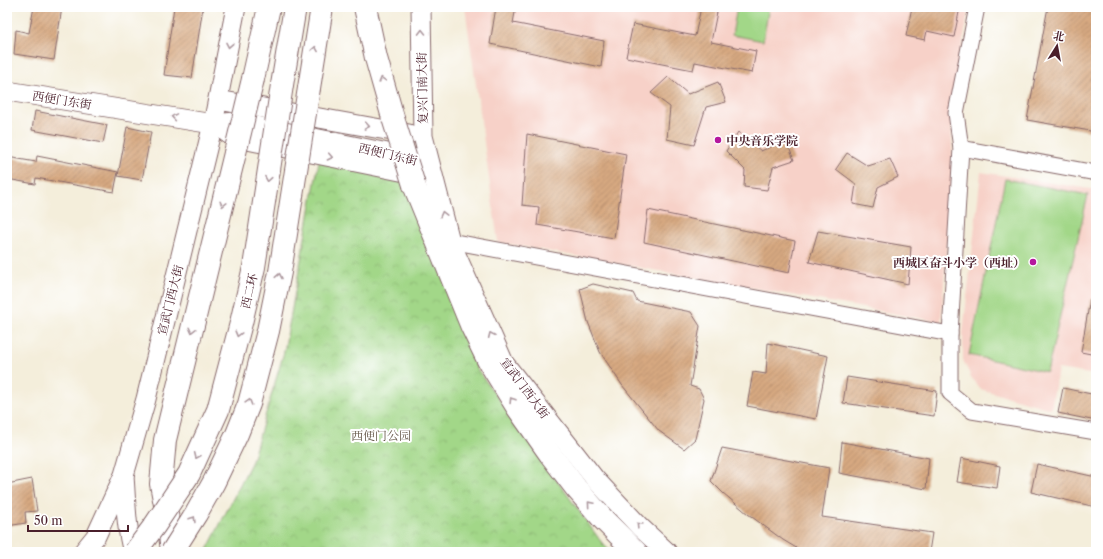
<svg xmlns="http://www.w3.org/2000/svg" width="1103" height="559" font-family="'Libre Caslon Text','Noto Serif SC',serif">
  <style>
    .built { fill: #f7d1c8 }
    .park { fill: url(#park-crowns); stroke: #767b5a }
    .pitch { fill: #a2d788; stroke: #767b5a }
    .building { fill: url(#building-hatch) }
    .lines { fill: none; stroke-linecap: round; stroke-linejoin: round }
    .minor-casing { stroke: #866769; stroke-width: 17 }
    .tertiary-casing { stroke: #866769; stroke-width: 21 }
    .trunk-casing { stroke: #866769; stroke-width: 24 }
    .minor { stroke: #fff; stroke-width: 15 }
    .tertiary { stroke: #fff; stroke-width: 19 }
    .trunk { stroke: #fff; stroke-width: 22 }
    .trunk-bridge-casing { stroke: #866769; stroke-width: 24; stroke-linecap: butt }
    .trunk-bridge { stroke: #fff; stroke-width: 22 }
    .oneway { stroke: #ae9aa0 }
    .poi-dot { fill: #b5179e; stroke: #fff; stroke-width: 1.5 }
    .labels { text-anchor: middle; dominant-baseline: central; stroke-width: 4; stroke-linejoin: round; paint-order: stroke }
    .street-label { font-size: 12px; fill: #4a1f2b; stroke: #fff }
    .poi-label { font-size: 12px; font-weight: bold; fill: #4a1f2b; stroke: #fff; text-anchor: start }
    .park-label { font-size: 12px; fill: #645647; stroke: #fff }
  </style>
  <defs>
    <pattern id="park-crowns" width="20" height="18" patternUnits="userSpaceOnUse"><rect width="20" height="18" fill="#a2d788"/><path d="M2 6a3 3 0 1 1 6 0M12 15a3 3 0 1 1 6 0" fill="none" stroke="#8db876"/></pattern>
    <pattern id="building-hatch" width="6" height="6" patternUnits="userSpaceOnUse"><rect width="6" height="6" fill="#d7a981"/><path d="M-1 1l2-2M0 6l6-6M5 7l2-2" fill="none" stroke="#b0896a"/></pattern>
  </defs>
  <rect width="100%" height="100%" fill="#fff"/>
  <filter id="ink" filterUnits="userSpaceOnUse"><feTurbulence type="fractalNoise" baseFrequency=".025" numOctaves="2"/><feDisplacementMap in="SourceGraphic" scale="8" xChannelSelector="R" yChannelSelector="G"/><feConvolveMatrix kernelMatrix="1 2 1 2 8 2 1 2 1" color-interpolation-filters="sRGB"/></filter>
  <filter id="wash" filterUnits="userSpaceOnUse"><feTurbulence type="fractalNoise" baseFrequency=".012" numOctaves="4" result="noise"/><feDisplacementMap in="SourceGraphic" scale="16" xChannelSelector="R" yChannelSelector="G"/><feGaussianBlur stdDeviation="0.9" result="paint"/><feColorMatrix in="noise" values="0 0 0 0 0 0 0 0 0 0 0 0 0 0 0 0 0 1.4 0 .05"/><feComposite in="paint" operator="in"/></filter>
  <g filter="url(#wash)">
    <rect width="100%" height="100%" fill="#f4eedb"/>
    <g class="built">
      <path d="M465 7H969L951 114 953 166 941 322 498 242Z"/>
      <path d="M981 172 1096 190V375L1058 369 1051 409 980 389 971 377 963 360V333Z"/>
    </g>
    <path class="park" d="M319 161 408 179 477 369 602 543 611 552H206L252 461 284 352Z"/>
    <g class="pitch">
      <path d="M737 7H769L763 41 732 35Z"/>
      <path d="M1005 179 1088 195 1047 372 969 355Z"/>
    </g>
    <g id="blocks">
      <g class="building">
        <path d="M34 7H62L54 60 14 54 16 30 29 33Z"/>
        <path d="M174 7H203L192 78 164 75Z"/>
        <path d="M496 7H516L513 23 604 41 601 67 490 44Z"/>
        <path d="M701 7H718L711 42 756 51 752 73 695 62 693 70 626 57 633 24 695 36Z"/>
        <path d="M912 7H960L954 37 927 31 925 40 906 36Z"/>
        <path d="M1048 7H1096V62L1093 80H1096V132L1027 120Z"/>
        <path d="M668 77 688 94 718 82 726 102 706 107 694 145 667 139 670 107 651 93Z"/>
        <path d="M35 111 107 125 103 143 32 130Z"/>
        <path d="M127 127 151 132 142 180 118 176Z"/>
        <path d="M738 132 761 151 786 140 794 160 773 167 767 190 744 187 745 170 726 151Z"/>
        <path d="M527 134 626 154 614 238 537 225 539 207 522 205Z"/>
        <path d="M847 153 868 166 890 159 898 177 878 187 873 208 853 204 856 184 836 169Z"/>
        <path d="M37 156 118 172 114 192 36 178 35 184 7 179V157L36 162Z"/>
        <path d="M648 210 795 241 789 273 644 242Z"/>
        <path d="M818 231 911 247 908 284 809 262Z"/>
        <path d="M593 284 633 293 637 301 691 312 700 326 690 386 699 389 704 399 695 439 684 449 659 431 622 385 600 352 588 322 580 289Z"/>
        <path d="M1090 299H1096V355L1081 352Z"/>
        <path d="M768 343 828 356 816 419 747 406 753 372 766 374Z"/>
        <path d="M847 377 937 391 934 416 843 403Z"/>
        <path d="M1063 388 1096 395V421L1058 413Z"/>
        <path d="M842 442 929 458 926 489 839 473Z"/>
        <path d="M722 448 829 468 822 517 932 533 929 552H803L783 540 748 514 723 493 711 481Z"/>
        <path d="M961 458 1000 466 997 488 957 482Z"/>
        <path d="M1037 464 1096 477V507L1031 492Z"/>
        <path d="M32 479 37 511 25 512 26 523 7 526V484Z"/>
      </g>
    </g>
  </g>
  <g filter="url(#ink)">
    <use href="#blocks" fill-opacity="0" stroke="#866769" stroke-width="1"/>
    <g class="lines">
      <defs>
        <g id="minor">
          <path d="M977 7 956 113 961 148 950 334V393L972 411 1096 432"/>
          <path d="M961 148 1096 173"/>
          <path d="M450 241 950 334"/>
        </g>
        <g id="tertiary">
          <path d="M421 7 423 136 450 241 504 363 595 479 640 527 667 552"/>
          <path d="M7 91 213 124 236 122 417 159"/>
          <path d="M218 100 409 134"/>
          <path d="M226 132 233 137 415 174 423 171"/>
          <path d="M124 476C126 502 126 528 133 552"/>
          <path d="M83 552 96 536 124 475 146 399 213 124 236 7"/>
        </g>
        <g id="trunk">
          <path d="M365 7 376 58 393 118"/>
          <path d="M253 79 269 7"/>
          <path d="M282 85 295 7"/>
          <path d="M309 88 322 7"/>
          <path d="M414 185 472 327 488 360 517 407 550 454 576 488 604 520 636 552"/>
          <path d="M172 552 169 525 161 484 165 440 235 153"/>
        </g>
      </defs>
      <use href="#minor" class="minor-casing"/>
      <use href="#tertiary" class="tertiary-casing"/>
      <use href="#trunk" class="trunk-casing"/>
      <use href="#minor" class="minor"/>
      <use href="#tertiary" class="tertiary"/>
      <use href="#trunk" class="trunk"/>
      <defs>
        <g id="trunk-bridge">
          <path d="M393 118 414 185"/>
          <path d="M235 153 253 79"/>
          <path d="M135 552 155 525 189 474 218 410 241 323 254 267 282 85"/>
          <path d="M172 552 196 514 214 482 237 434 249 404 268 331 280 272 309 88"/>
        </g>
      </defs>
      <use href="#trunk-bridge" class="trunk-bridge-casing"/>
      <use href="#trunk-bridge" class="trunk-bridge"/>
    </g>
    <defs><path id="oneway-chevron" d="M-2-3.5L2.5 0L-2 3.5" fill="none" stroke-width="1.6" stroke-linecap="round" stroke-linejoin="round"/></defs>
    <g class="oneway">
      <use href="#oneway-chevron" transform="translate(422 32) rotate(-91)"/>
      <use href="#oneway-chevron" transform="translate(229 45) rotate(101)"/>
      <use href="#oneway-chevron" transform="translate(315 49) rotate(-81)"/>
      <use href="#oneway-chevron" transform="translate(382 80) rotate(-106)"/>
      <use href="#oneway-chevron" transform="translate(174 117) rotate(-171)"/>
      <use href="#oneway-chevron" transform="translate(367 126) rotate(10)"/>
      <use href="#oneway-chevron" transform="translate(330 157) rotate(12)"/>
      <use href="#oneway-chevron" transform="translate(268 179) rotate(99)"/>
      <use href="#oneway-chevron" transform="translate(223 204) rotate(104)"/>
      <use href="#oneway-chevron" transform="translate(443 214) rotate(-104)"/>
      <use href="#oneway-chevron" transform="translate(279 276) rotate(-79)"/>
      <use href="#oneway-chevron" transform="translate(192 330) rotate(104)"/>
      <use href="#oneway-chevron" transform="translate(238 334) rotate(105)"/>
      <use href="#oneway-chevron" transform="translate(491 335) rotate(-114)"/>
      <use href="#oneway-chevron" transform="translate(512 400) rotate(-122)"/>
      <use href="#oneway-chevron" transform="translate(249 402) rotate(-73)"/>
      <use href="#oneway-chevron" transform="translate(197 456) rotate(114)"/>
      <use href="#oneway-chevron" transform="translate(590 504) rotate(-131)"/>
      <use href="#oneway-chevron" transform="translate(193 519) rotate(-58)"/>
      <use href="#oneway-chevron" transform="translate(639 525) rotate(-134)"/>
    </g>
  </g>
  <g class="poi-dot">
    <circle cx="718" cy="140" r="4"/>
    <circle cx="1033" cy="262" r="4"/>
  </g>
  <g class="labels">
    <g class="street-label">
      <text transform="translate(422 88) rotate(-91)">复兴门南大街</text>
      <text transform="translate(62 100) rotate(9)">西便门东街</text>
      <text transform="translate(388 154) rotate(13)">西便门东街</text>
      <text transform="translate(249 291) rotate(-77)">西二环</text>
      <text transform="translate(170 300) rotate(-76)">宣武门西大街</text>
      <text transform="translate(525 388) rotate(53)">宣武门西大街</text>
    </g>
    <g class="poi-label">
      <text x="726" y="140">中央音乐学院</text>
      <text x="1025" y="262" text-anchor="end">西城区奋斗小学（西址）</text>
    </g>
    <g class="park-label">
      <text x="381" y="435">西便门公园</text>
    </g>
  </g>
  <rect width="1103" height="559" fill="none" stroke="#fff" stroke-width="24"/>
  <g transform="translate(1057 46) rotate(11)" stroke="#ffffff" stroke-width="3" paint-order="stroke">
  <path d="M0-3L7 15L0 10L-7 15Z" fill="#4a1f2b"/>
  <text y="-6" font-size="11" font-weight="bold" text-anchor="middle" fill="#4a1f2b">北</text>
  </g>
  <path d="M28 525v6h100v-6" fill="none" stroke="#4a1f2b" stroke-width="2"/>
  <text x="34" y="525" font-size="12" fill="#4a1f2b" stroke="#ffffff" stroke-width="3" paint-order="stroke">50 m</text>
</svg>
